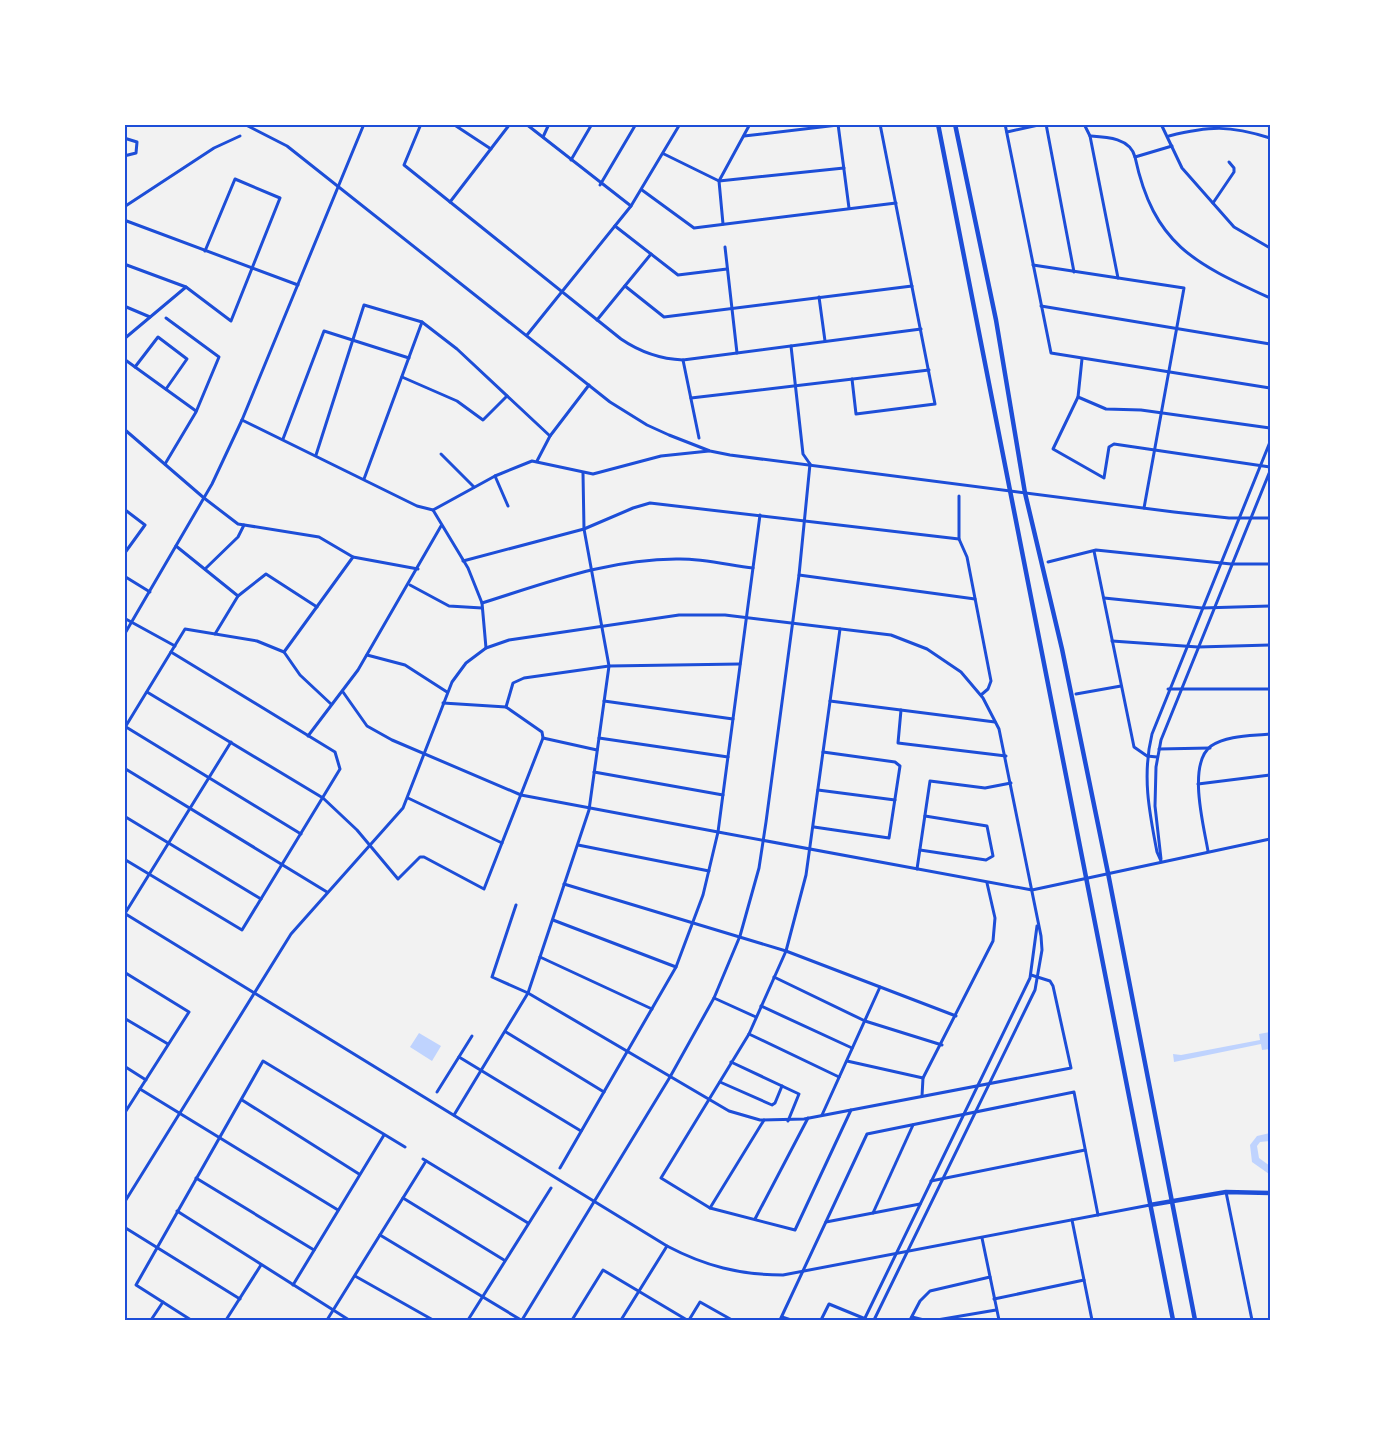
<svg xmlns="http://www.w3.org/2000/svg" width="1395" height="1445" font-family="Lato,sans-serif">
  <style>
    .water { fill: #bfd3fe }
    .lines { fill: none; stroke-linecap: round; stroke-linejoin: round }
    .minor { stroke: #1d4ed8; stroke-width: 3 }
    .tertiary { stroke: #1d4ed8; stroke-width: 3 }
    .primary { stroke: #1d4ed8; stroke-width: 4.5 }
    .trunk { stroke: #1d4ed8; stroke-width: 4.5 }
    .neatline { fill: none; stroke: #1d4ed8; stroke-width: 2 }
  </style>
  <rect width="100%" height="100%" fill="#f2f2f2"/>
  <g class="water">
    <path d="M1270 1032V1049L1262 1050 1261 1044 1174 1062 1173 1054 1181 1055 1260 1040 1259 1034Z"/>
    <path d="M419 1033 441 1046 432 1061 410 1047Z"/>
    <path d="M1270 1133V1141L1260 1142 1257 1146 1259 1158 1270 1166 1269 1174 1252 1162 1250 1145 1257 1136Z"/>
  </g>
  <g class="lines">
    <g class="minor">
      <path d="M421 124 404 165 621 339C640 352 660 359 683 360L921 329"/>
      <path d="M453 124 491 149"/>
      <path d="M526 124 631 206"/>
      <path d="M838 124 849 208"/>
      <path d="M1005 124 1051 353 1270 388"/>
      <path d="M1046 124 1074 272"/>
      <path d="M1084 124 1090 136C1107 137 1130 138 1135 157L1172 146"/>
      <path d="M1161 124 1182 168 1234 227 1270 248"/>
      <path d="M1007 132 1043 124"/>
      <path d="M744 136 838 125"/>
      <path d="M1090 136 1118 278"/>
      <path d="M1169 136C1210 126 1229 125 1270 138"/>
      <path d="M543 137 549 124"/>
      <path d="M124 138 137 142 136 153 124 156"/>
      <path d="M664 154 719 181 844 168"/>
      <path d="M571 160 592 124"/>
      <path d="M600 185 636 124"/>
      <path d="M642 190 694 228 896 203"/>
      <path d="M450 202 510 124"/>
      <path d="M1213 203 1234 172V168L1229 162"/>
      <path d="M124 207 214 148 240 136"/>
      <path d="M124 220 298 285"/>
      <path d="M723 224 719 181 750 124"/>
      <path d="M615 226 678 275 727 269"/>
      <path d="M725 247 737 353"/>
      <path d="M124 264 186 287 231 321 280 198 235 179 205 251"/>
      <path d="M1033 265 1184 288 1144 508"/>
      <path d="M625 286 664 317 912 286"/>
      <path d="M819 297 825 341"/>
      <path d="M124 306 150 317"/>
      <path d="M1041 306 1270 344"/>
      <path d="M597 320 651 254"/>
      <path d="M124 339 186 287"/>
      <path d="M791 346 803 454 810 464"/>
      <path d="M124 359 196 411"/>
      <path d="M1082 359 1078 397 1053 449 1104 478 1109 447 1114 444 1270 467"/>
      <path d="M683 360 699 438"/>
      <path d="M135 367 158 337 187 359 166 389"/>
      <path d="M402 377 457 401 483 420 507 396"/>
      <path d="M852 379 856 414 935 404 880 124"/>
      <path d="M1078 397 1106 409 1141 410 1270 428"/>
      <path d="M691 398 929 370"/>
      <path d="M242 420 417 506 433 510 495 476 532 461 593 474 661 456 709 451"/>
      <path d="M124 429 204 498 238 524 319 537 353 557 418 569"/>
      <path d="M283 439 324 331 409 358"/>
      <path d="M441 454 474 487"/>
      <path d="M316 455 364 305 422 322 457 349 550 436"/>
      <path d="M537 461 550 436 589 385"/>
      <path d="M165 464 196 412 219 357 166 318"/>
      <path d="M495 476 508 506"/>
      <path d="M364 479 422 322"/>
      <path d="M959 496V539L967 557 991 681 988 689 981 695"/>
      <path d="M124 509 145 525 124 554"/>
      <path d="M433 510 468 568 482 603 486 648"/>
      <path d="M176 546 238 596"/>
      <path d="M1094 551 1134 747 1147 756 1157 757"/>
      <path d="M463 561 584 529 633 508 650 503 959 539"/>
      <path d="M1048 562 1096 550 1231 564H1270"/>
      <path d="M205 569 238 537 244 525"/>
      <path d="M799 575 975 599"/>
      <path d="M124 576 150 592"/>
      <path d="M410 585 449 606 482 608"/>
      <path d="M1104 598 1202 608 1270 606"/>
      <path d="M482 603C546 583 611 558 680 559 704 559 729 565 753 568"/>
      <path d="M124 618 175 646"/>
      <path d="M840 629 806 875 786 951 749 1034 661 1178 710 1208 795 1230 851 1110"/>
      <path d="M215 634 238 596 266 574 317 607"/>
      <path d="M1112 641 1198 647 1270 645"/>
      <path d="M284 652 353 557"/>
      <path d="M367 655 405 665 447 692"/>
      <path d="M1168 689H1270"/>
      <path d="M147 692 323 798 357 830 398 879 420 857H424L484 889 543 738 542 732 506 707 443 703"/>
      <path d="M343 692 367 726 392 740 521 795 718 832"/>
      <path d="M1076 694 1121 686"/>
      <path d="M604 701 733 719"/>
      <path d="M830 701 995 722"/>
      <path d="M506 707 513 683 524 678 609 666 740 664"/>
      <path d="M901 710 898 743 1006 756"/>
      <path d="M126 727 301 834"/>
      <path d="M124 729 185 629 257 641 284 652 300 675 331 704"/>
      <path d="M308 736 358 670 441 526"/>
      <path d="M543 738 597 750"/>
      <path d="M599 738 728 757"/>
      <path d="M1159 749 1210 748"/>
      <path d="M124 768 327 892"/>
      <path d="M594 772 723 795"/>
      <path d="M1198 784 1270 775"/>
      <path d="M818 790 895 800"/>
      <path d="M408 798 502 843"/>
      <path d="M124 816 261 899"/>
      <path d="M814 827 889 838 900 766 895 762 823 752"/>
      <path d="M578 845 709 871"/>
      <path d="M920 850 986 860 993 856 987 826 925 816"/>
      <path d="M1208 851C1204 827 1187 764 1211 746 1227 735 1252 736 1270 734"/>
      <path d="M124 859 242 930 340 769 335 752 171 652"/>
      <path d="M917 869 930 781 985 788 1011 783"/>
      <path d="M564 884 786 951 956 1016"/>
      <path d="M516 905 492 977 528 993 729 1111 760 1120 804 1119 1071 1068 1053 986 1050 981 1031 975"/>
      <path d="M124 915 231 742"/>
      <path d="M553 920 676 967"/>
      <path d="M540 957 652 1009"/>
      <path d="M124 972 189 1012 124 1114"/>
      <path d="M774 977 865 1021 942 1045"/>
      <path d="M714 998 756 1017"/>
      <path d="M761 1006 852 1048"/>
      <path d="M124 1018 168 1044"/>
      <path d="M506 1032 604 1092"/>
      <path d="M749 1034 839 1077"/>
      <path d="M459 1057 581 1131"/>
      <path d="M847 1061 923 1078"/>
      <path d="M731 1062 799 1094 788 1121"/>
      <path d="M124 1066 146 1080"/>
      <path d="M720 1082 772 1105 775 1103 782 1086"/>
      <path d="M140 1089 338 1210"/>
      <path d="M437 1092 472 1036"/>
      <path d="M922 1096 923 1078 993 941 995 918 987 883"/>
      <path d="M242 1100 359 1174"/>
      <path d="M454 1115 528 993 589 810 609 666 584 529 583 473"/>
      <path d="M822 1115 880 987"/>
      <path d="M423 1159 528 1223"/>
      <path d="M560 1168 676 967 703 895 718 832 760 515"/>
      <path d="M196 1178 314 1250"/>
      <path d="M931 1181 1085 1150"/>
      <path d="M1226 1192 1252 1320"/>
      <path d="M403 1198 504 1260"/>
      <path d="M710 1208 764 1120"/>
      <path d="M177 1211 349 1320"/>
      <path d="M873 1213 913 1125"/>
      <path d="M755 1219 808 1118"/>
      <path d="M1072 1220 1092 1320"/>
      <path d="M826 1222 920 1204"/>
      <path d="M124 1227 240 1299"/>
      <path d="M380 1235 521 1320"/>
      <path d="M355 1276 433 1320"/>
      <path d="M293 1285 384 1135"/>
      <path d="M782 1317 791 1320"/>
      <path d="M912 1317 924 1320"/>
      <path d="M151 1320 163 1302"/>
      <path d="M191 1320 136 1285 263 1061 405 1147"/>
      <path d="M226 1320 261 1265"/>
      <path d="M327 1320 426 1161"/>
      <path d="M468 1320 551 1188"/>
      <path d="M572 1320 603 1270 687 1320"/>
      <path d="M621 1320 667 1246"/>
      <path d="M689 1320 700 1302 732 1320"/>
      <path d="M780 1320 867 1134 1074 1092 1098 1215"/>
      <path d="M821 1320 829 1304 868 1320"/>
      <path d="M910 1320 920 1301 930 1291 990 1277"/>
      <path d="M937 1320 996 1310"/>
    </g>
    <g class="tertiary">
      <path d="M244 124 287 146 610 402 647 425 669 435 710 451 730 455 1174 512 1229 518H1270"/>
      <path d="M1135 157C1154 245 1194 263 1270 298"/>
      <path d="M527 335 631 206 680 124"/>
      <path d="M124 635 212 484 242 420 364 124"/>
      <path d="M718 832 1032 890 1270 839"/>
      <path d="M1161 859 1155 806 1156 767 1161 740 1270 471"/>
      <path d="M1161 861 1157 852C1149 811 1142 775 1152 734L1270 442"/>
      <path d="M124 913 667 1246C705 1266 740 1275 783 1275L1150 1205"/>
      <path d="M124 1203 291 934 403 808 452 682 466 663 486 648 509 640 679 615H725L891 635 927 649 961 672 983 698 999 729 1041 936 1042 950 1035 990 874 1320"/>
      <path d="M982 1238 999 1320"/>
      <path d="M994 1299 1084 1280"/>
      <path d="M522 1320 670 1077 714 998 740 936 759 868 766 822 799 575 810 464"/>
      <path d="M864 1320 1030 978 1037 926"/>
    </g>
    <path class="primary" d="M1150 1205 1226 1192 1270 1193"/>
    <g class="trunk">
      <path d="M938 124 1173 1320"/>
      <path d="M955 124 996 320 1025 493 1062 649 1108 873 1195 1320"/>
    </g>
  </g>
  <rect width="1395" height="1445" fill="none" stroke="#ffffff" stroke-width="252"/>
  <rect x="126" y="126" width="1143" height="1193" class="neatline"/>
</svg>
